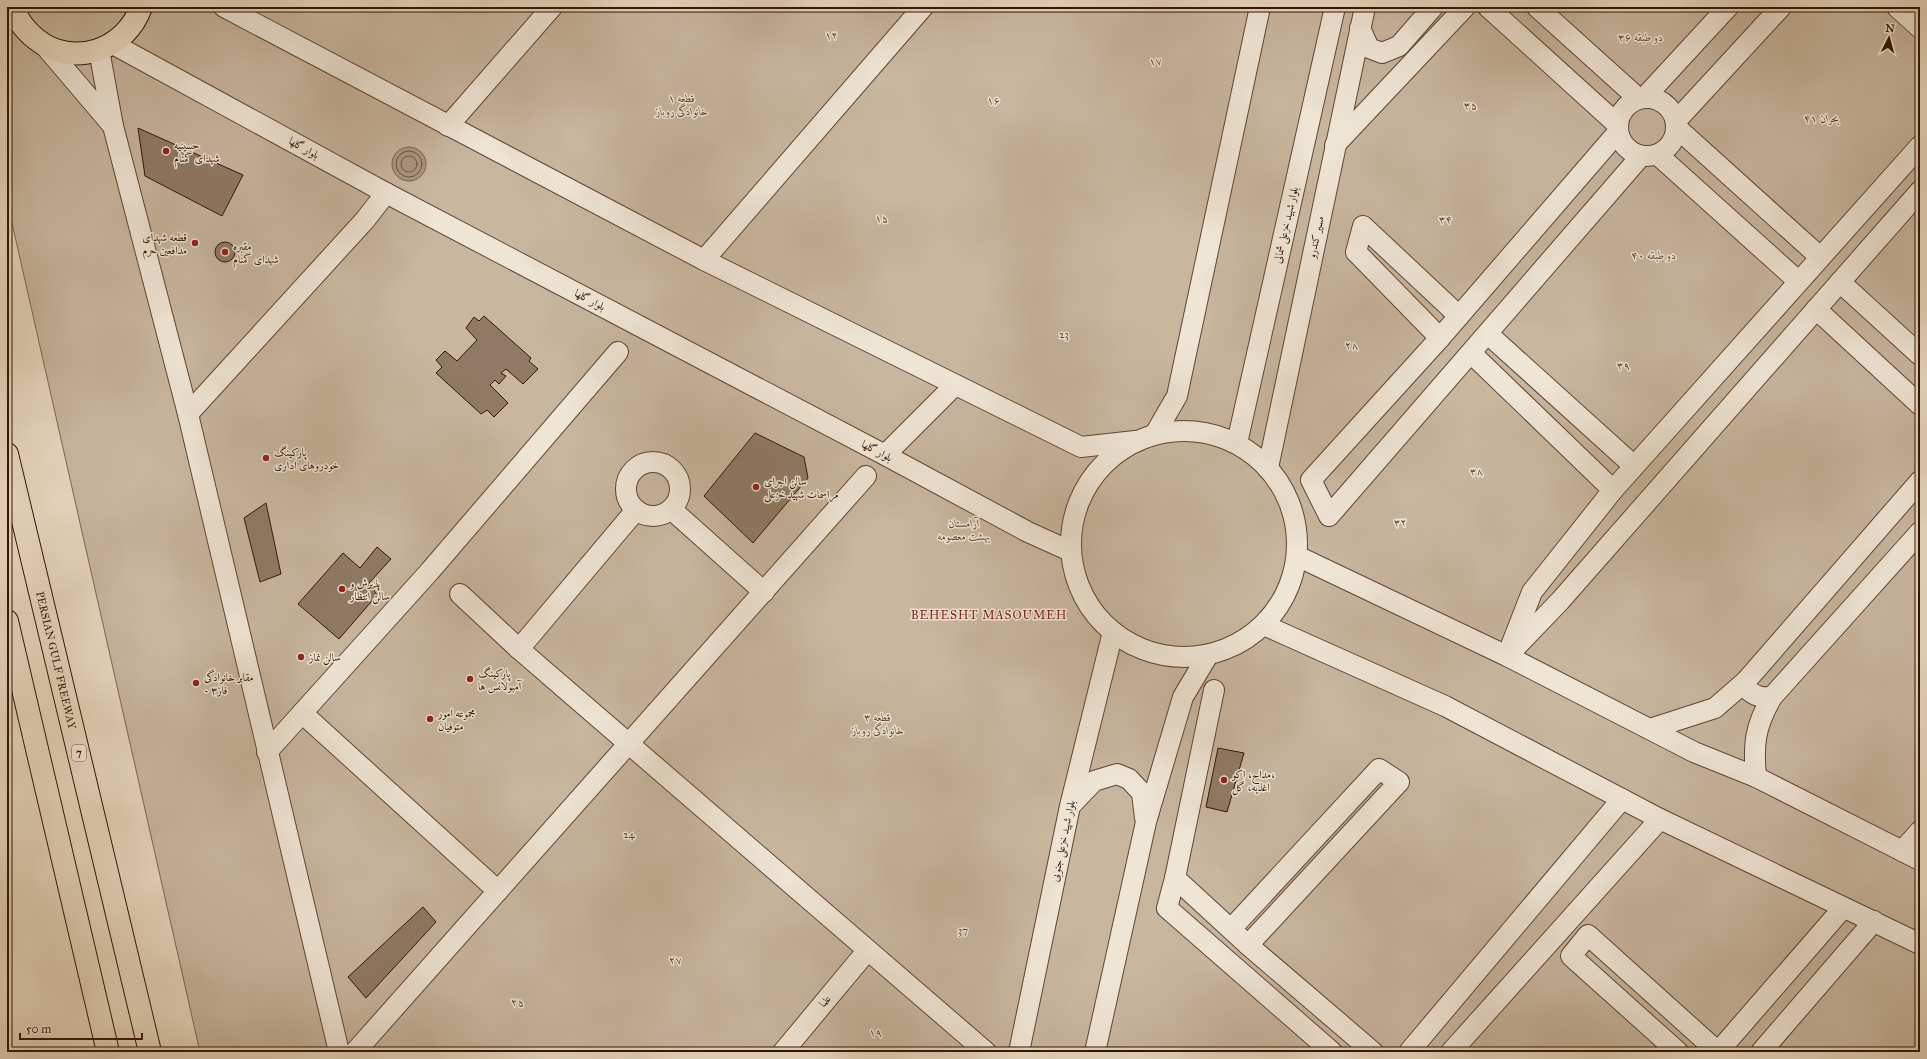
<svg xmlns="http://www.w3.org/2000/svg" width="1927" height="1059" font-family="'IM FELL Great Primer',Amiri,serif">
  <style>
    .green { fill: #c8b69f; stroke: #7c6652 }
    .water { fill: #a9957f; stroke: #79624e }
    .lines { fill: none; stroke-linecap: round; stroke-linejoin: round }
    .shore { stroke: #6d5542; stroke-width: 1 }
    .building { fill: #907a65; stroke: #311504 }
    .minor-casing { stroke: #5e4633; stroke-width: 22 }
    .major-casing { stroke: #311504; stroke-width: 24 }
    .highway-casing { stroke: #311504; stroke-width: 24 }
    .path { stroke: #311504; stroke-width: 2.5; stroke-dasharray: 3 2; stroke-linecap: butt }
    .minor { stroke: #efe5d5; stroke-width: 20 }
    .major { stroke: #e7d7bf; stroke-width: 22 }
    .highway { stroke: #e7d7bf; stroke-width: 22 }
    .poi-dot { fill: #8f2418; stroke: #efe5d5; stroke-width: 1.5 }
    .labels { text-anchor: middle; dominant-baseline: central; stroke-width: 3; stroke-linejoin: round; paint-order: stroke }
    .shield { fill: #efe5d5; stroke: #6a5343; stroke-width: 1 }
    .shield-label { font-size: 10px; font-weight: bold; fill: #311504 }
    .park-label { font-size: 11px; font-style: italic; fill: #5e4532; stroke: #efe5d5 }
    .poi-label { font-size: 11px; fill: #311504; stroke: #efe5d5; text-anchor: start }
    .street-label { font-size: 11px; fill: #311504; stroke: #efe5d5 }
    .neighbourhood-label { font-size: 12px; letter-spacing: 1px; fill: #7a1f14; stroke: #efe5d5 }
  </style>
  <rect width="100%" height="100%" fill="#e7d7bf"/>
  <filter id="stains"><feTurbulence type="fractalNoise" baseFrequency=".005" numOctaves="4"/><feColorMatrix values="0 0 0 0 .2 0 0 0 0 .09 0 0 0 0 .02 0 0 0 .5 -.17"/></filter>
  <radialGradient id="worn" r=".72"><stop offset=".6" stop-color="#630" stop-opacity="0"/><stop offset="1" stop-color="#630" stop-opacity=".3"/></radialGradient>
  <path class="green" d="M7 7H1920V1052H200L7 201Z"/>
  <circle class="water" cx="409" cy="164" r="17"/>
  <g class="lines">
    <g class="shore">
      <circle cx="409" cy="164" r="13"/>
      <circle cx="409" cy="164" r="8"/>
    </g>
  </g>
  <g class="building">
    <path d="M138 128 243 175 222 216 145 176Z"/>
    <circle cx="225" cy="252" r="10"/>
    <path d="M484 316 531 358 529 361 538 369 523 384 506 369 501 373 506 376 499 384 495 380 490 385 508 403 494 417 487 410 481 414 436 373 442 367 436 360 445 351 457 361 477 340 466 328 474 317 479 321Z"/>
    <path d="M755 433 804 457 808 478 753 543 704 496Z"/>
    <path d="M266 503 281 574 260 582 244 518Z"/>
    <path d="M377 547 391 559 369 583 377 595 339 639 298 604 343 553 360 568Z"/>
    <path d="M1218 748 1244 753 1227 812 1206 807Z"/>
    <path d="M423 907 436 922 366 998 348 977Z"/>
  </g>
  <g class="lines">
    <defs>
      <g id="minor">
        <path d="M224 7 704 260 1081 447 1135 441"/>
        <path d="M1488 7 1618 125"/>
        <path d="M1537 7 1639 99"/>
        <path d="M1897 7 1920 28"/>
        <path d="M1360 28 1369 48 1382 53 1399 46 1433 7"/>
        <path d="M113 44 386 193 885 455 1028 532 1070 551"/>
        <path d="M45 46 113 126"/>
        <path d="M99 50 113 126 188 414 339 1052"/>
        <path d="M1644 98 1728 7"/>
        <circle cx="1647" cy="127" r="29"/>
        <path d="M1676 121 1781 7"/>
        <path d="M448 126 552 7"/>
        <path d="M1677 128 1820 257"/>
        <path d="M1618 132 1440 338 1311 480 1329 516 1641 156"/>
        <path d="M1335 145 1465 7"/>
        <path d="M1658 155 1798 281"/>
        <path d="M704 260 923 7"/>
        <path d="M1840 282 1920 355"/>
        <path d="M1816 309 1920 405"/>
        <path d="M1488 334 1634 466"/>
        <path d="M1440 338 1356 252 1363 226 1459 316"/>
        <path d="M1471 353 1613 490"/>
        <path d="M188 414 365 220 386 193"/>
        <circle cx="1184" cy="544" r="113"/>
        <path d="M1155 434 1177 396 1260 7"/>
        <path d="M1237 443 1335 7"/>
        <path d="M885 455 955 385"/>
        <circle cx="653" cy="489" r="27"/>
        <path d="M1268 468 1365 7"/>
        <path d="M671 509 764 592"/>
        <path d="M1297 556 1507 656 1694 752 1756 777 1920 860"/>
        <path d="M460 594 519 649 986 1052"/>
        <path d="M1264 625 1445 706 1660 819 1920 944"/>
        <path d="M519 649 636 510"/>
        <path d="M1514 649 1560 601 1920 191"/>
        <path d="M1507 656 1532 592 1613 490 1920 146"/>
        <path d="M1746 681V688C1754 696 1761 698 1772 697"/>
        <path d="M302 713 498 891"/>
        <path d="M1650 729 1715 708 1746 681 1920 481"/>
        <path d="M267 752 430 571 618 352"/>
        <path d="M1756 777C1753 744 1755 726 1772 697L1920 532"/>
        <path d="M1071 805 1094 781 1117 774 1129 779 1142 793 1145 818"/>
        <path d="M1902 851 1920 831"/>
        <path d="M1175 878 1214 690"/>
        <path d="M1231 929 1379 769 1399 782 1248 945"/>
        <path d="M355 1052 866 476"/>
        <path d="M783 1052 867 951"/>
        <path d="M1019 1052 1070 806 1113 632"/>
        <path d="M1095 1052 1146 822 1183 697 1208 655"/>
        <path d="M1332 1052 1167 908 1175 878 1248 945 1373 1052"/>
        <path d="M1409 1052 1622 799"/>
        <path d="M1451 1052 1660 819"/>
        <path d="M1678 1052 1571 956 1588 935 1718 1052"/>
        <path d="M1718 1052 1843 908"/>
        <path d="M1761 1052 1874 921"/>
      </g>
      <path id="major" d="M13 7C17 20 26 31 36 39 73 69 126 50 141 7"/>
      <g id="highway">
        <path id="s1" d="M7 454 150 1052"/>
        <path d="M7 621 108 1052"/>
      </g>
    </defs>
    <use href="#minor" class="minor-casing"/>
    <use href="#major" class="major-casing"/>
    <use href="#highway" class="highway-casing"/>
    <path class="path" d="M1226 653 1228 648"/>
    <use href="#minor" class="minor"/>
    <use href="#major" class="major"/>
    <use href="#highway" class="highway"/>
  </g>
  <g class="poi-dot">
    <circle cx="166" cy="151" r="4"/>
    <circle cx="195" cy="243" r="4"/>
    <circle cx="225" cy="252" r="4"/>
    <circle cx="266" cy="458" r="4"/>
    <circle cx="756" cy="487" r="4"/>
    <circle cx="342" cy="589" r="4"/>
    <circle cx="301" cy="657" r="4"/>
    <circle cx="470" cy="679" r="4"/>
    <circle cx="196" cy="683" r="4"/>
    <circle cx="430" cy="719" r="4"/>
    <circle cx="1224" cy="780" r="4"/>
  </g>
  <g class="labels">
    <rect class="shield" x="72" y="745" width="14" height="16" rx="3"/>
    <g class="shield-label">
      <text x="79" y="753">7</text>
    </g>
    <g class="park-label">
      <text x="832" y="35">۱۲</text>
      <text x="1641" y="37">۳۶ دو طبقه</text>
      <text x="1156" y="61">۱۷</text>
      <text x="682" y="98">قطعه ۱<tspan x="682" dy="13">خانوادگی روباز</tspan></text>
      <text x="994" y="100">۱۶</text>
      <text x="1471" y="105">۳۵</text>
      <text x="1822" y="118">۴۱ بحران</text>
      <text x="882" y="218">۱۵</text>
      <text x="1446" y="219">۳۴</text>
      <text x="1654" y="255">۴۰ دو طبقه</text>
      <text x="1064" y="334">23</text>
      <text x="1352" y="345">۲۸</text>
      <text x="1624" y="365">۳۹</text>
      <text x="1477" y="471">۳۸</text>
      <text x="1401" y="522">۳۲</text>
      <text x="964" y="523">آرامستان<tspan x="964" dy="13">بهشت معصومه</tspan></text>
      <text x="878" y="717">قطعه ۳<tspan x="878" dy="13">خانوادگی روباز</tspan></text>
      <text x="629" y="834">24</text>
      <text x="963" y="930">37</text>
      <text x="676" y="960">۲۷</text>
      <text x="518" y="1002">۲۵</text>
      <text x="876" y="1032">۱۹</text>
    </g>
    <g class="poi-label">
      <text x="174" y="145">حسینیه<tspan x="174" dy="13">شهدای گمنام</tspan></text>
      <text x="187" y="237" text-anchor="end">قطعه شهدای<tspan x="187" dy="13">مدافعین حرم</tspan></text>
      <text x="233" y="246">مقبره<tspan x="233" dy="13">شهدای گمنام</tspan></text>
      <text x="274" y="452">پارکینگ<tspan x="274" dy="13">خودروهای اداری</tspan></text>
      <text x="764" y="481">سالن اجرای<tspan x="764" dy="13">مراسمات شهید خزعلی</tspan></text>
      <text x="350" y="583">پذیرش و<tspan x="350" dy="13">سالن انتظار</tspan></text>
      <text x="309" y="657">سالن نماز</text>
      <text x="478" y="673">پارکینگ<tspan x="478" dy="13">آمبولانس ها</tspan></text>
      <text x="204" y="677">مقابر خانوادگی<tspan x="204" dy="13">- فاز۳</tspan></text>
      <text x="438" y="713">مجموعه امور<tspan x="438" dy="13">متوفیان</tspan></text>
      <text x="1232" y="774">مداح، اکو،<tspan x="1232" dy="13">اغذیه، گل</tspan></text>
    </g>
    <g class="street-label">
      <text transform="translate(304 148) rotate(29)">بلوار گلها</text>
      <text transform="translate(1286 225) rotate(-77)">بلوار شهید خزعلی شمالی</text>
      <text transform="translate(1316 237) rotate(-78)">مسیر کندرو</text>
      <text transform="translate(590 300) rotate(28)">بلوار گلها</text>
      <text transform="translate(877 451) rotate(28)">بلوار گلها</text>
      <text stroke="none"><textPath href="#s1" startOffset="212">PERSIAN GULF FREEWAY</textPath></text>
      <text transform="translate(1063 841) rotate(-78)">بلوار شهید خزعلی جنوبی</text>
      <text transform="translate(825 1001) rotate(-50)">علما</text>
    </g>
    <g class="neighbourhood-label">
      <text x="989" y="615">BEHESHT MASOUMEH</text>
    </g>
  </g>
  <rect width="1927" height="1059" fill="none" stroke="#e7d7bf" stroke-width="24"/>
  <rect x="8" y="8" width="1911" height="1043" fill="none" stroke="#311504" stroke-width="2"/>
  <rect x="12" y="12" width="1903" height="1035" fill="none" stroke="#311504"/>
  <g transform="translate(1889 38) rotate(6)" stroke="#efe5d5" stroke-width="3" paint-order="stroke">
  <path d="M0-3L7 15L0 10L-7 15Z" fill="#311504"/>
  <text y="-6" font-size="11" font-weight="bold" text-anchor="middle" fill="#311504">N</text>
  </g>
  <path d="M20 1033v6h122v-6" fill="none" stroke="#311504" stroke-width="2"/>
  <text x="26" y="1033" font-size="12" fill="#311504" stroke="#efe5d5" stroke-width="3" paint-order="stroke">50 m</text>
  <rect width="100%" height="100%" filter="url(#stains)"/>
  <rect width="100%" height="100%" fill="url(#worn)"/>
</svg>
